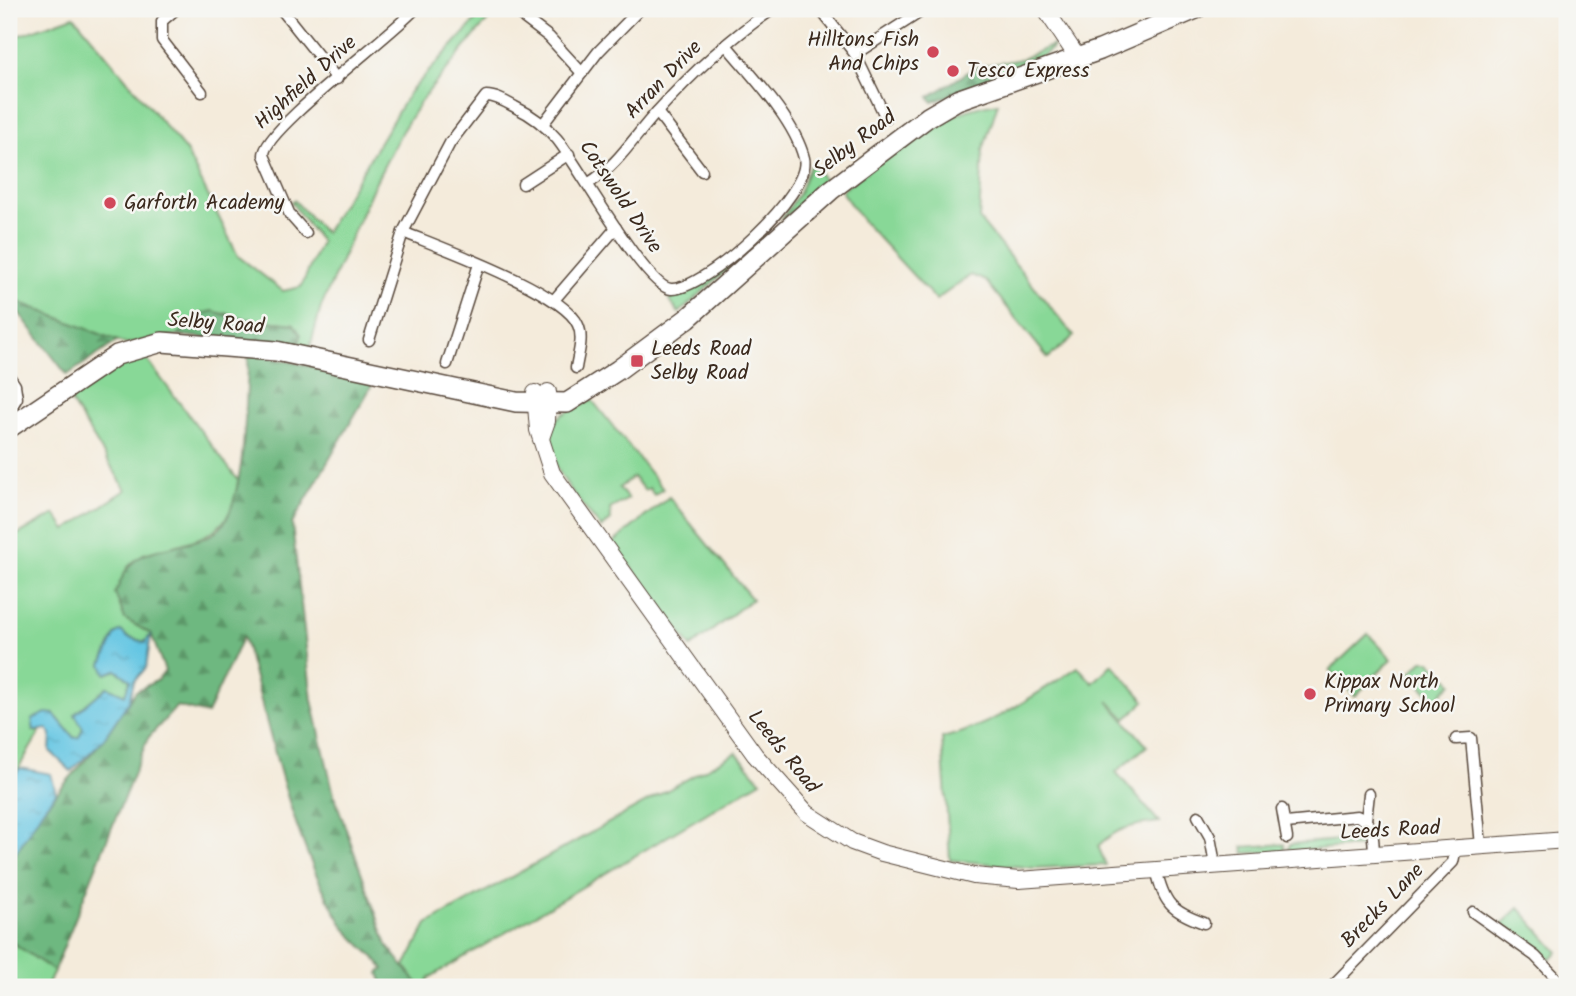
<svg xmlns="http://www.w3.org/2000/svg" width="1576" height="996" font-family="Kalam,sans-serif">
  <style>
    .green { fill: #88d897; stroke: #62815a; stroke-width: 2 }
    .forest { fill: url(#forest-firs); stroke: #54714f; stroke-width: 2 }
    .water { fill: url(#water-ripples); stroke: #507880; stroke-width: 2 }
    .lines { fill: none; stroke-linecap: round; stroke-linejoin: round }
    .street-casing { stroke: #57473a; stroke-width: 13 }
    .secondary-casing { stroke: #57473a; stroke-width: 18 }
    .highway-casing { stroke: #57473a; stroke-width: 22 }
    .street { stroke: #fff; stroke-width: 10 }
    .secondary { stroke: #fff; stroke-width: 16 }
    .highway { stroke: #fff; stroke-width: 19 }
    .poi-dot { fill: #d1495b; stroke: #f6f6f2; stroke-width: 2.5 }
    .labels { text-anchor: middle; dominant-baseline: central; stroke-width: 5; stroke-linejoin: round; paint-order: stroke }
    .poi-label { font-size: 21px; fill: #3b2a1e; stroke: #f6f6f2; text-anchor: start }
    .street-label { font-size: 21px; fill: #3b2a1e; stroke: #f6f6f2 }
  </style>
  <defs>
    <pattern id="forest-firs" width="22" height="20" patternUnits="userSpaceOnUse" patternTransform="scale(1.75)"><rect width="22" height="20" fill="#6eb880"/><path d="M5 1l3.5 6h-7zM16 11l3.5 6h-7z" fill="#5c9668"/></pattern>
    <pattern id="water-ripples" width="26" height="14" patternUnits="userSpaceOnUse" patternTransform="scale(1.75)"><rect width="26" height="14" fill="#65c6e3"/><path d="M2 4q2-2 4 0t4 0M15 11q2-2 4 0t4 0" fill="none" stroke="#59aac2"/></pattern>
  </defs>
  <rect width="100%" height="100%" fill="#f6f6f2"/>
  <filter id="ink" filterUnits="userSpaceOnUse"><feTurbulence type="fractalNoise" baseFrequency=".0143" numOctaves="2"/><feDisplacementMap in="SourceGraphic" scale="14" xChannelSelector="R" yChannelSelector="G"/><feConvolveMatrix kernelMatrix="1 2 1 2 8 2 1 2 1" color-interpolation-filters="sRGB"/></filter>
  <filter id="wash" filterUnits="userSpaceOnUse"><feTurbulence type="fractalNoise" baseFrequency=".00686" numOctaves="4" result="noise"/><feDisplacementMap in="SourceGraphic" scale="28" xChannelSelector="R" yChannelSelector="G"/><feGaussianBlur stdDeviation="1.57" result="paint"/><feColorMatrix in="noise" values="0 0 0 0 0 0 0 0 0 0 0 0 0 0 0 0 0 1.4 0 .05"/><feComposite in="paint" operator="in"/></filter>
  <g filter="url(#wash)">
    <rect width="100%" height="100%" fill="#f4ebdb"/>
    <g class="green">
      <path d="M486 9H497L423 98 402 131 374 185 321 307 309 351 299 348 294 324 236 318 226 313 178 335 125 344 14 302 9 306V39L74 16 186 151 238 256 283 291 301 287 321 242 291 202 294 200 325 233 409 93Z"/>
      <path d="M1053 45C1051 55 1007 75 995 76 989 77 980 73 976 67L1022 59Z"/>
      <path d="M998 103 983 150 979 219 1074 336 1048 358 986 281 971 275 936 300 862 220 843 194 842 190C887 155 940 110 998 103Z"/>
      <path d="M810 166 817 168 826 184 781 220 799 193Z"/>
      <path d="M741 257 679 313 669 300 672 294Z"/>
      <path d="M141 352 238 480C234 541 190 540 143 554L125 619 151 634 145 642 127 637 121 631 115 635 102 664 106 674 116 670 130 680 125 695 107 687 75 714 83 728 80 737 74 738 54 714 34 731 40 732 9 784V539L55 514 66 530 126 490 70 400 18 432 93 377Z"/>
      <path d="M592 400 663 489 654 495 649 488 645 491 633 477 619 488 628 499 610 509 611 520 601 528C583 505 527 447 558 418 566 410 581 406 592 400Z"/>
      <path d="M669 497 752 599 691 647 613 543Z"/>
      <path d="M1368 634 1392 659 1355 696 1330 670Z"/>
      <path d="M1423 661H1430L1452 683 1435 700 1409 674Z"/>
      <path d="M1112 664 1145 701 1126 719 1108 701 1147 746 1116 772 1159 822C1134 825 1117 827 1098 846L1106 865 1035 868 950 860 942 738C993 726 1034 695 1078 667L1093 683Z"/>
      <path d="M736 752 761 781 429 978 425 987H420L405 966 427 924Z"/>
      <path d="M1367 838 1363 846 1288 851 1290 844Z"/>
      <path d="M1284 844 1285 851 1244 853 1243 847Z"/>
      <path d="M1519 908 1558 952 1550 959 1525 937 1501 925Z"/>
      <path d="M9 940 54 971 47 987H9Z"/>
    </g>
    <g class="forest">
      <path d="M976 67 980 73 994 77 933 102 929 97Z"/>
      <path d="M16 301 118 341 67 375 16 309Z"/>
      <path d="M213 311 236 318 294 324 301 335 299 348 178 335 202 314Z"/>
      <path d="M249 353 375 380 292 524 312 700 334 795 387 945 420 987H384L379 973 384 969C372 952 351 940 341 922 288 834 272 732 243 636L207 714 177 706 148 738 54 971 9 940V864L43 809 102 741 136 691 158 680 165 671 151 634 125 619 115 593C120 584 123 572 130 565 152 541 204 549 222 526 247 493 245 396 249 353Z"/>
    </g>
    <g class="water">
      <path d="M121 631 127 637 145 642 151 634 146 668 134 681 129 701 102 741 71 771 50 751 51 734 47 729 34 731 32 719 46 713 54 714 74 738 79 737 83 728 75 714 107 687 125 695 130 680 116 670 106 674 102 664 115 635Z"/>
      <path d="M20 768 51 774 56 793 43 809 9 864V784Z"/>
    </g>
  </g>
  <g filter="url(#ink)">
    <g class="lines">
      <defs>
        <g id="street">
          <path d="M176 9 162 21V40L202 92"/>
          <path d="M281 9 337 79"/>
          <path d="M820 9 855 54 886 118"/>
          <path d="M524 18 549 37 582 73"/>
          <path d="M855 54 925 9"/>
          <path d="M657 112 702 171"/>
          <path d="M543 124 598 52 640 9"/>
          <path d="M589 183C617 166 634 137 656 113 691 74 730 38 773 9"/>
          <path d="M523 184 569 154"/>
          <path d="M403 232C439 247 565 292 578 325 584 338 578 354 576 368"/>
          <path d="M306 233 290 215 264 155C263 130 391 36 415 9"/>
          <path d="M554 300 616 228"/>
          <path d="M369 340 403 232 450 143 486 96C496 96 506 102 515 107 532 115 545 125 557 139 577 163 646 288 671 289 704 291 813 193 804 158 794 119 751 75 726 45"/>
          <path d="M447 364 479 264"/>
          <path d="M9 376 15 385 17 398 9 411"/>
          <path d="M1456 739 1471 738 1481 846"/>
          <path d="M1282 809 1287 838"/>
          <path d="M1198 816 1210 837 1215 864"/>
          <path d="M1366 820 1369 794"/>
          <path d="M1286 823 1357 816C1374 822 1373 836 1374 852"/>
          <path d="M1156 869C1164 903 1170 911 1204 923"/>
          <path d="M1473 912 1535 956 1565 987"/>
          <path d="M1331 987 1453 862 1456 848"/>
        </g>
        <g id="secondary">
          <path d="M1045 9 1078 58"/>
          <path d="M535 393 538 430 552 473 755 755 807 813 852 842 882 853 974 876 1019 880 1567 840"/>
          <path d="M541 438 547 421 548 392"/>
        </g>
        <path id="highway" d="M9 428 117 355 162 342 276 351 516 402 567 403 618 370 688 318 831 190 928 117 957 100 1100 50 1196 9"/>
      </defs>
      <use href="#street" class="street-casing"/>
      <use href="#secondary" class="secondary-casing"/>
      <use href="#highway" class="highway-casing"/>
      <use href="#street" class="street"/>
      <use href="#secondary" class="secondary"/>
      <use href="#highway" class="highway"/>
    </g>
  </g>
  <g class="poi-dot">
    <circle cx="933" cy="52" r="7"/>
    <circle cx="953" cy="71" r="7"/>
    <circle cx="110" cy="203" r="7"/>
    <rect x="630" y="354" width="14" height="14" rx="3.5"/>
    <circle cx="1310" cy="694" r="7"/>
  </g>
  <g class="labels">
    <g class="poi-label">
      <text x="919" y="40" text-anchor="end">Hilltons Fish<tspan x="919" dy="24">And Chips</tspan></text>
      <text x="967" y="71">Tesco Express</text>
      <text x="124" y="203">Garforth Academy</text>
      <text x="651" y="349">Leeds Road<tspan x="651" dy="24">Selby Road</tspan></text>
      <text x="1324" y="682">Kippax North<tspan x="1324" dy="24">Primary School</tspan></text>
    </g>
    <g class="street-label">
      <text transform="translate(664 80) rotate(-46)">Arran Drive</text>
      <text transform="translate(306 83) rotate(-42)">Highfield Drive</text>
      <text transform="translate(855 144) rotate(-37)">Selby Road</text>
      <text transform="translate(620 197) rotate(56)">Cotswold Drive</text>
      <text transform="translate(216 324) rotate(4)">Selby Road</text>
      <text transform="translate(783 752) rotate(51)">Leeds Road</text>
      <text transform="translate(1390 831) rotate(-3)">Leeds Road</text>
      <text transform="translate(1383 906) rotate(-46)">Brecks Lane</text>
    </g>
  </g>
  <rect width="1576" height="996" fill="none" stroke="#f6f6f2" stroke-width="35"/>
</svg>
